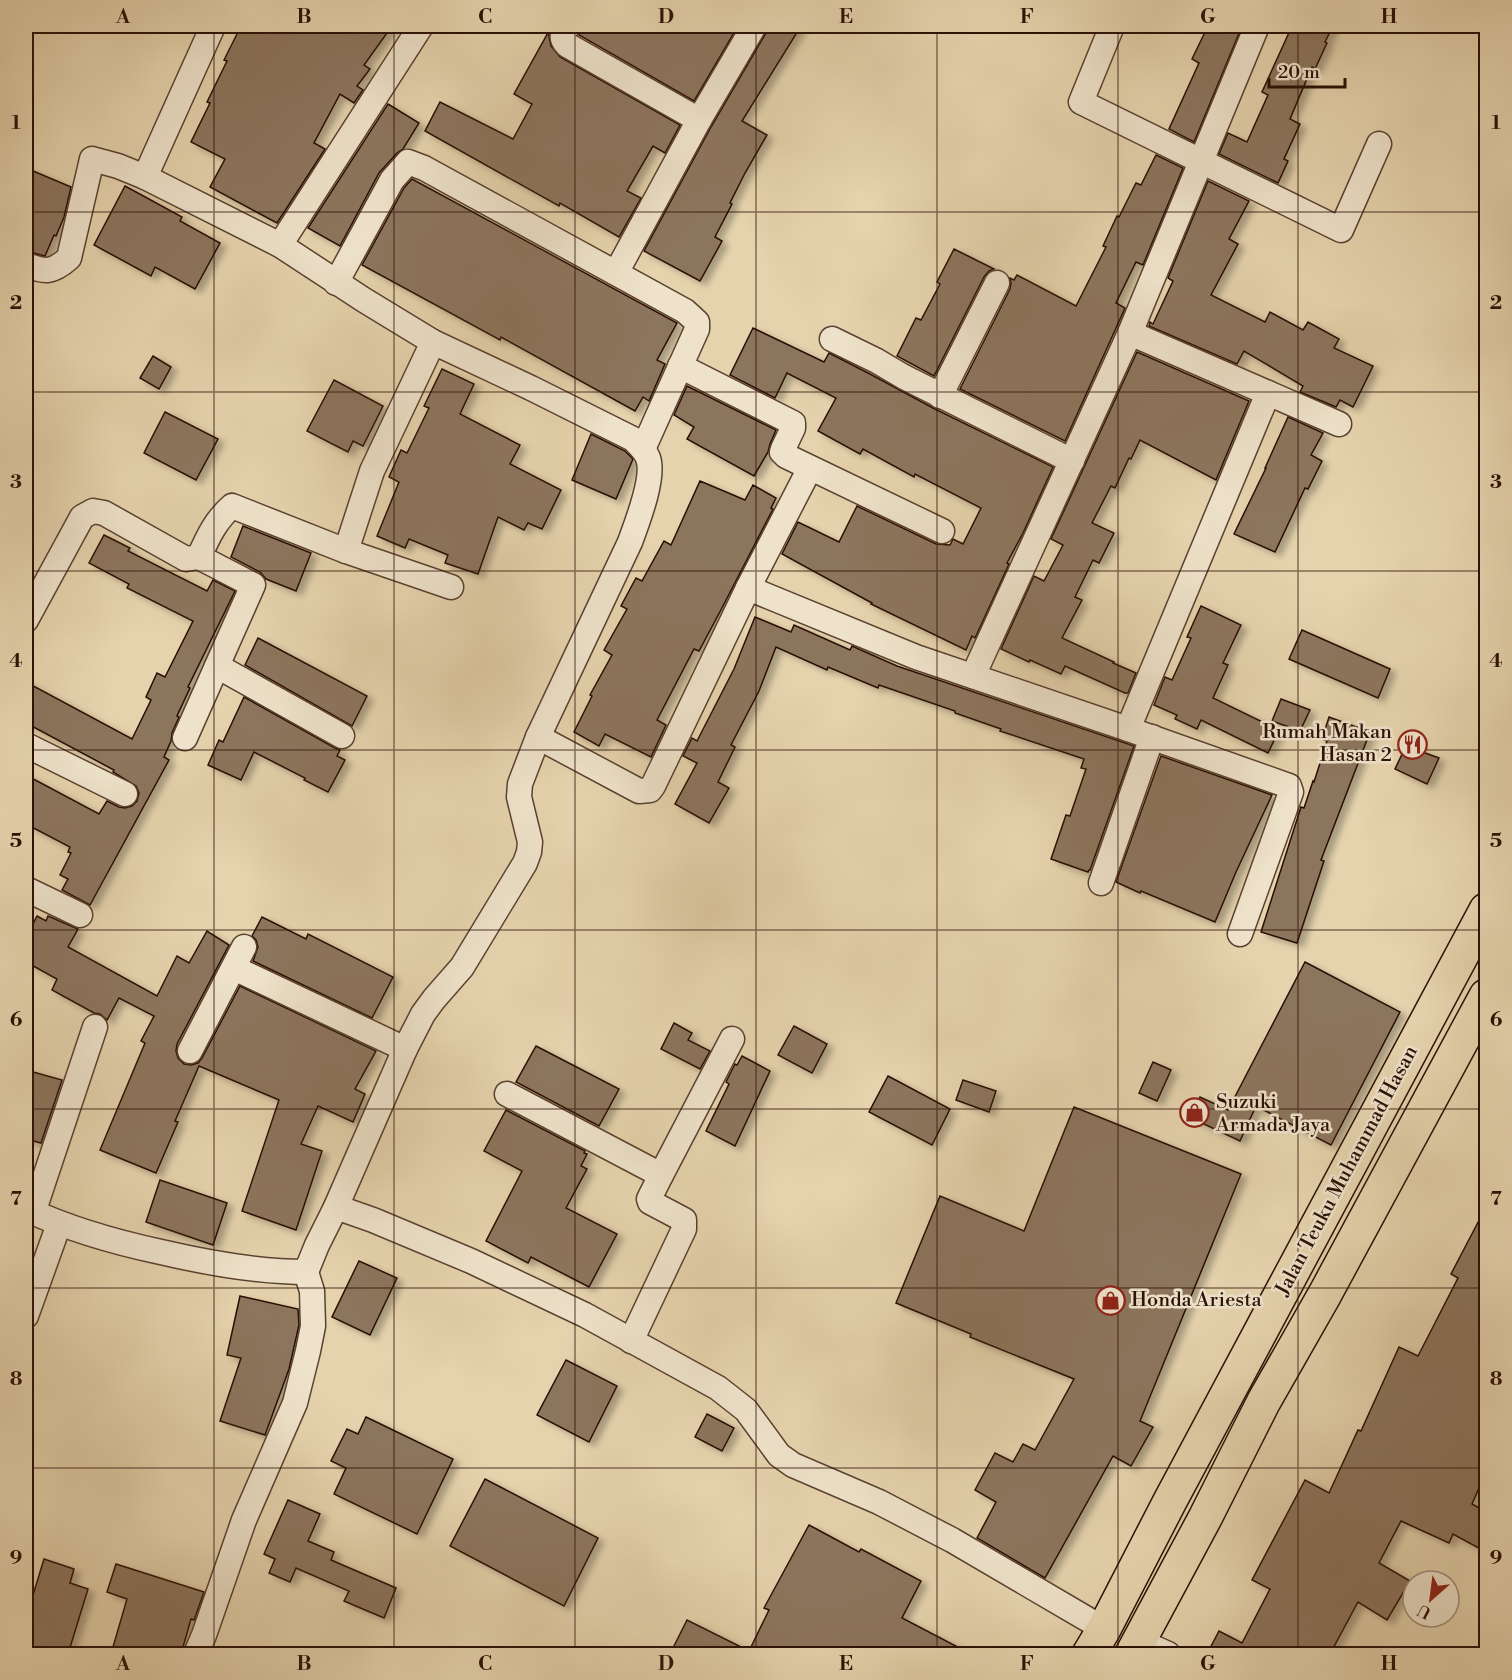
<svg xmlns="http://www.w3.org/2000/svg" width="1512" height="1680" font-family="'Libre Bodoni',serif">
  <style>
    .building { fill: #8c755d; stroke: #2b1006; stroke-width: 1.5; filter: url(#shadow) }
    .lines { fill: none; stroke-linecap: round; stroke-linejoin: round }
    .minor-casing { stroke: #5a4130; stroke-width: 27 }
    .trunk-casing { stroke: #2b1006; stroke-width: 36 }
    .minor { stroke: #eee2ca; stroke-width: 24 }
    .trunk { stroke: #e5d3ad; stroke-width: 33 }
    .grid { fill: none; stroke: #2b1006; stroke-width: 1.5; stroke-opacity: 0.55 }
    .labels { text-anchor: middle; dominant-baseline: central; stroke-width: 5; stroke-linejoin: round; paint-order: stroke }
    .poi-label { font-size: 20px; fill: #2b1006; stroke: #eee2ca; text-anchor: start }
    .street-label { font-size: 20px; fill: #2b1006; stroke: #eee2ca }
    .neatline { fill: none; stroke: #2b1006; stroke-width: 2 }
    .grid-label { font-size: 20px; text-anchor: middle; font-weight: bold; fill: #2b1006 }
  </style>
  <defs>
    <filter id="shadow"><feDropShadow dx="6" dy="4" stdDeviation="3" flood-color="#0004"/></filter>
  </defs>
  <rect width="100%" height="100%" fill="#e5d3ad"/>
  <filter id="stains"><feTurbulence type="fractalNoise" baseFrequency=".00333" numOctaves="4"/><feColorMatrix values="0 0 0 0 .2 0 0 0 0 .09 0 0 0 0 .02 0 0 0 .5 -.17"/></filter>
  <radialGradient id="worn" r=".72"><stop offset=".6" stop-color="#630" stop-opacity="0"/><stop offset="1" stop-color="#630" stop-opacity=".3"/></radialGradient>
  <g class="building">
    <path d="M241 26H392L364 65 370 69 357 86 363 90 354 103 340 94 314 143 325 149 277 223 210 187 225 159 191 142 210 103 207 102 227 61 224 60Z"/>
    <path d="M582 26H738L694 101 579 35Z"/>
    <path d="M768 26H801L742 121 767 135 745 173 730 203 732 204 715 237 722 241 700 281 644 251 711 127 766 33Z"/>
    <path d="M1208 26H1242L1194 142 1169 129 1199 63 1192 59Z"/>
    <path d="M1292 26H1333L1325 42 1327 43 1315 69 1312 67 1290 119 1300 124 1284 159 1288 161 1278 183 1219 154 1228 133 1247 142 1268 95 1262 92Z"/>
    <path d="M549 31V37L551 46 560 57 680 125 665 153 653 146 627 191 641 198 619 237 560 203 559 206 425 131 440 102 513 139 532 104 514 94Z"/>
    <path d="M388 104 419 123 403 149 397 153 379 173 340 246 308 228Z"/>
    <path d="M1156 155 1183 168 1143 265 1136 262 1116 303 1125 308 1065 441 960 389 1010 289 1011 283 1010 278 1014 280 1017 275 1076 306 1106 247 1103 246 1117 216 1119 217 1136 183 1141 185Z"/>
    <path d="M26 168 71 187 64 217 56 236 54 235 45 256 26 251Z"/>
    <path d="M412 179 677 323 657 360 665 364 649 401 643 397 635 411 501 337 500 340 362 265 404 188Z"/>
    <path d="M1208 181 1249 201 1229 239 1238 244 1211 295 1265 322 1270 312 1303 330 1308 322 1339 339 1334 348 1373 366 1353 407 1340 400 1336 407 1300 392 1303 386 1244 351 1237 364 1149 326 1150 322 1153 324 1173 281 1168 278Z"/>
    <path d="M125 186 182 217 180 221 220 243 195 289 155 267 151 276 94 245Z"/>
    <path d="M954 249 994 269 989 271 984 277 934 376 897 356 916 318 921 320 940 284 937 282Z"/>
    <path d="M753 328 824 362 829 353 870 374 933 408 1053 467 1023 533 1007 563 1009 564 975 638 972 636 966 650 871 604 872 603 782 554 798 522 839 542 857 506 936 544 950 545 953 539 963 544 981 508 915 474 914 477 863 449 860 454 818 431 836 398 787 373 775 398 730 375Z"/>
    <path d="M1137 352 1249 401 1216 480 1140 440 1131 459 1129 458 1115 488 1111 486 1092 523 1114 533 1099 563 1093 560 1075 597 1082 600 1062 638 1114 662 1113 663 1136 673 1128 693H1125L1065 666 1061 674 1030 660 1029 662 1001 649 1034 576 1044 581 1063 545 1051 539Z"/>
    <path d="M153 356 171 367 159 389 140 378Z"/>
    <path d="M442 369 474 384 460 414 520 445 510 464 561 490 542 529 528 523 524 530 498 517 478 574 445 563 448 555 409 539 405 548 377 536 399 482 389 477 401 450 407 453 429 408 424 406Z"/>
    <path d="M334 380 383 406 363 446 353 441 348 452 307 431Z"/>
    <path d="M687 386 776 430 770 444 768 452 754 476 687 439 694 427 674 415Z"/>
    <path d="M165 412 218 439 196 480 144 453Z"/>
    <path d="M1288 417 1323 433 1311 455 1322 461 1308 489 1305 488 1275 552 1234 534 1266 468H1265Z"/>
    <path d="M591 434 625 451 633 459 616 499 572 480Z"/>
    <path d="M700 481 745 500 753 485 776 498 771 508 773 509 723 606 699 651 694 649 657 720 666 725 651 757 605 734 599 746 574 732 592 696 590 695 612 655 604 650 627 609 621 606 636 578 642 581 664 541 671 545Z"/>
    <path d="M243 526 311 553 296 591 266 579 260 572 231 557Z"/>
    <path d="M104 535 130 548 128 551 207 591 213 580 235 591 188 687 190 688 177 716 179 717 172 733 171 741 164 757 169 760 90 905 62 890 68 879 60 875 71 853 68 852 70 847 26 824V775L99 814 107 801 119 807 125 808 132 806 137 801 139 793 136 786 113 772 114 770 26 723V682L132 739 151 700 146 697 157 673 165 677 193 621 127 588 129 584 89 563Z"/>
    <path d="M1201 606 1241 625 1223 663 1228 665 1213 698 1279 730 1268 753 1201 720 1197 729 1175 719 1177 715 1154 705 1165 677 1172 680 1191 638 1187 637Z"/>
    <path d="M755 617 791 632 794 625 850 650 852 646 897 666 1134 746 1090 870H1089L1088 872 1051 859 1066 815 1070 816 1086 769 1081 768 1084 759 1000 731 1001 729 955 713V711L879 685 878 688 828 667 827 670 776 647 759 691 731 745 735 747 718 782 729 788 709 823 675 804 697 763 683 756 692 738 697 741 734 669Z"/>
    <path d="M1302 630 1390 669 1378 698 1289 659Z"/>
    <path d="M258 638 367 696 352 726 245 665Z"/>
    <path d="M244 697 335 748 340 750 337 756 345 760 328 792 304 780 305 778 254 752 241 780 208 765 219 740 223 742Z"/>
    <path d="M1281 699 1310 710 1300 731 1272 721Z"/>
    <path d="M1329 717 1370 732 1321 860 1324 861 1297 943 1261 932 1301 807 1304 808 1313 781 1314 782 1327 741 1322 739Z"/>
    <path d="M1406 746 1439 758 1427 784 1395 769Z"/>
    <path d="M1161 756 1272 795 1236 872 1215 922 1141 891 1140 893 1116 882Z"/>
    <path d="M37 916 46 921 48 916 78 929 68 947 157 996 177 956 189 963 207 931 229 945 177 1044 176 1051 178 1058 184 1064 191 1065 198 1063 202 1058 240 986 376 1051 355 1089 365 1094 353 1122 318 1106 301 1144 322 1151 296 1230 242 1211 279 1100 199 1066 175 1121 178 1122 156 1173 100 1150 145 1043 141 1041 154 1016 119 998 107 1020 100 1014 94 1013 52 990 57 979 26 962V918L34 922Z"/>
    <path d="M262 917 306 939 308 934 393 977 372 1018 253 961 258 947 256 940 252 936Z"/>
    <path d="M1305 962 1400 1012 1331 1145 1256 1106 1240 1141 1191 1118 1200 1097 1228 1110Z"/>
    <path d="M674 1023 692 1033 688 1040 710 1051 700 1069 661 1049Z"/>
    <path d="M794 1026 827 1044 812 1073 778 1055Z"/>
    <path d="M536 1046 619 1089 599 1126 516 1082Z"/>
    <path d="M742 1056 770 1071 735 1146 706 1131 729 1084 726 1082 735 1064 737 1065Z"/>
    <path d="M1153 1062 1171 1070 1157 1101 1139 1093Z"/>
    <path d="M26 1070 62 1080 41 1143 26 1139Z"/>
    <path d="M888 1076 950 1109 932 1145 869 1112Z"/>
    <path d="M963 1080 996 1091 989 1112 956 1100Z"/>
    <path d="M1074 1107 1241 1174 1140 1421 1153 1427 1131 1466 1113 1456 1045 1578 977 1538 996 1502 975 1490 995 1453 1013 1462 1023 1444 1035 1450 1074 1379 970 1337 971 1334 896 1303 940 1196 1024 1231Z"/>
    <path d="M506 1110 585 1151 584 1153 587 1154 581 1166 587 1169 566 1208 617 1234 589 1287 531 1257 528 1263 486 1241 522 1171 484 1151Z"/>
    <path d="M160 1180 227 1203 213 1245 146 1222Z"/>
    <path d="M1486 1207V1472L1472 1504 1486 1512V1552L1453 1534 1449 1543 1401 1521 1379 1563 1410 1581 1387 1620 1358 1602 1330 1654H1207L1219 1631 1242 1643 1270 1589 1252 1580 1305 1480 1329 1493 1358 1430 1361 1431 1399 1347 1418 1356 1458 1278 1451 1274Z"/>
    <path d="M359 1261 397 1278 370 1335 332 1317Z"/>
    <path d="M240 1296 298 1309 299 1325 289 1369 265 1435 220 1421 241 1358 227 1355Z"/>
    <path d="M566 1360 617 1386 589 1442 537 1415Z"/>
    <path d="M707 1414 734 1428 722 1451 695 1437Z"/>
    <path d="M366 1417 453 1459 417 1534 334 1494 346 1468 331 1461 347 1429 358 1434Z"/>
    <path d="M485 1479 598 1538 564 1606 450 1546Z"/>
    <path d="M288 1500 320 1514 308 1541 334 1552 331 1560 396 1588 384 1618 344 1601 349 1591 296 1568 290 1582 269 1573 275 1559 264 1554Z"/>
    <path d="M809 1525 859 1552 861 1549 921 1581 902 1618 971 1654H670L687 1620 749 1651 769 1610 764 1608Z"/>
    <path d="M44 1559 74 1569 70 1583 88 1589 68 1654H26V1618Z"/>
    <path d="M116 1564 204 1592 194 1620 191 1619 181 1654H141L113 1647 127 1599 107 1592Z"/>
  </g>
  <g class="lines">
    <defs>
      <g id="minor">
        <path d="M568 26C563 32 560 38 567 45L699 120"/>
        <path d="M1112 26 1081 102 1341 230 1379 144"/>
        <path d="M145 177 213 26"/>
        <path d="M280 245 421 26"/>
        <path d="M26 265C46 272 52 273 69 258L92 159 118 166 145 177 280 245 364 300 433 342 531 388 633 439C639 445 645 450 648 458 655 477 637 523 630 542L538 737 520 784 519 797 530 842 529 852 525 863 462 967 434 999 423 1014 405 1049 336 1207"/>
        <path d="M616 273 699 120 754 26"/>
        <path d="M336 283 392 180 408 162 424 168 685 311 697 322V329L643 449"/>
        <path d="M1130 333 1339 424"/>
        <path d="M832 339 877 361 904 377 1072 461"/>
        <path d="M680 366 793 423V428L783 449 782 452 786 456 942 531"/>
        <path d="M940 396 997 283"/>
        <path d="M346 551 372 471 433 342"/>
        <path d="M199 557C208 537 215 521 232 506L346 551 451 587"/>
        <path d="M748 588 916 657 1128 729 1289 786 1291 792 1240 934"/>
        <path d="M26 620 82 517 93 511 104 513 186 559 199 557 253 585 185 738"/>
        <path d="M217 666 342 736"/>
        <path d="M973 676 1130 333 1257 26"/>
        <path d="M1128 729 1268 393"/>
        <path d="M538 737 639 791 650 790 653 786 748 588 810 468"/>
        <path d="M26 745 125 794"/>
        <path d="M1101 883 1152 737"/>
        <path d="M26 889 80 915"/>
        <path d="M234 968 405 1049"/>
        <path d="M190 1051 244 947"/>
        <path d="M507 1094 661 1175 649 1199 650 1202 684 1220V1229L631 1341"/>
        <path d="M661 1175 732 1039"/>
        <path d="M26 1209C69 1229 114 1242 161 1252 208 1263 256 1272 306 1272L317 1245 336 1207 373 1220 471 1261 585 1315 718 1388 746 1410 779 1455 793 1465 879 1502 952 1540 1104 1629"/>
        <path d="M33 1213 95 1027"/>
        <path d="M26 1316 59 1224"/>
        <path d="M1139 1641 1168 1654"/>
        <path d="M196 1654 204 1635 244 1520 295 1403 308 1351 313 1326 312 1291 306 1272"/>
      </g>
      <g id="trunk">
        <path d="M1089 1654 1104 1629 1170 1501 1486 910"/>
        <path d="M1132 1654 1205 1518 1264 1401 1325 1294 1486 996"/>
      </g>
    </defs>
    <use href="#minor" class="minor-casing"/>
    <use href="#trunk" class="trunk-casing"/>
    <use href="#minor" class="minor"/>
    <use href="#trunk" class="trunk"/>
  </g>
  <path class="grid" d="M214 26V1654M394 26V1654M575 26V1654M756 26V1654M937 26V1654M1118 26V1654M1298 26V1654M26 212H1486M26 392H1486M26 571H1486M26 750H1486M26 930H1486M26 1109H1486M26 1288H1486M26 1468H1486"/>
  <defs>
    <symbol id="restaurant-ring" viewBox="-11 -11 22 22"><circle r="9.5" fill="#eee2ca" stroke="#8f2418" stroke-width="1.5"/><path d="M-5-6h1v4h1v-4h1v4h1v-4h1v5L-1.5 .5V6h-2V.5L-5-1ZM5-6V6H3V1.5H1.5Q1.5-4 5-6Z" fill="#8f2418"/></symbol>
    <symbol id="shop-ring" viewBox="-11 -11 22 22"><circle r="9.5" fill="#eee2ca" stroke="#8f2418" stroke-width="1.5"/><path d="M-5-2.5h2.3a2.7 3.5 0 0 1 5.4 0H5L5.5 6h-11ZM-1.5-2.5h3a1.5 2.3 0 0 0-3 0Z" fill="#8f2418"/></symbol>
  </defs>
  <g fill-rule="evenodd">
    <use href="#restaurant-ring" x="1396" y="728" width="33" height="33"/>
    <use href="#shop-ring" x="1178" y="1096" width="33" height="33"/>
    <use href="#shop-ring" x="1094" y="1284" width="33" height="33"/>
  </g>
  <g class="labels">
    <g class="poi-label">
      <text x="1392" y="732" text-anchor="end">Rumah Makan<tspan x="1392" dy="23">Hasan 2</tspan></text>
      <text x="1216" y="1102">Suzuki<tspan x="1216" dy="23">Armada Jaya</tspan></text>
      <text x="1131" y="1300">Honda Ariesta</text>
    </g>
    <g class="street-label">
      <text transform="translate(1347 1171) rotate(-62)">Jalan Teuku Muhammad Hasan</text>
    </g>
  </g>
  <rect width="1512" height="1680" fill="none" stroke="#e5d3ad" stroke-width="66"/>
  <g transform="translate(1431 1599) rotate(208)"><circle r="28" fill="#eee2ca" stroke="#a08e7c" stroke-width="1.5"/>
  <path d="M0-4.5L10 22L0 15L-10 22Z" fill="#8f2418"/>
  <text y="-9" font-size="16" font-weight="bold" text-anchor="middle" fill="#2b1006">U</text>
  </g>
  <path d="M1269 78v9h76v-9" fill="none" stroke="#2b1006" stroke-width="3"/>
  <text x="1278" y="78" font-size="18" fill="#2b1006" stroke="#eee2ca" stroke-width="4.5" paint-order="stroke">20 m</text>
  <rect x="33" y="33" width="1446" height="1614" class="neatline"/>
  <g class="grid-label">
    <text x="123" y="23">A</text>
    <text x="304" y="23">B</text>
    <text x="485" y="23">C</text>
    <text x="666" y="23">D</text>
    <text x="846" y="23">E</text>
    <text x="1027" y="23">F</text>
    <text x="1208" y="23">G</text>
    <text x="1389" y="23">H</text>
    <text x="16" y="129">1</text>
    <text x="1496" y="129">1</text>
    <text x="16" y="309">2</text>
    <text x="1496" y="309">2</text>
    <text x="16" y="488">3</text>
    <text x="1496" y="488">3</text>
    <text x="16" y="667">4</text>
    <text x="1496" y="667">4</text>
    <text x="16" y="847">5</text>
    <text x="1496" y="847">5</text>
    <text x="16" y="1026">6</text>
    <text x="1496" y="1026">6</text>
    <text x="16" y="1205">7</text>
    <text x="1496" y="1205">7</text>
    <text x="16" y="1385">8</text>
    <text x="1496" y="1385">8</text>
    <text x="16" y="1564">9</text>
    <text x="1496" y="1564">9</text>
    <text x="123" y="1670">A</text>
    <text x="304" y="1670">B</text>
    <text x="485" y="1670">C</text>
    <text x="666" y="1670">D</text>
    <text x="846" y="1670">E</text>
    <text x="1027" y="1670">F</text>
    <text x="1208" y="1670">G</text>
    <text x="1389" y="1670">H</text>
  </g>
  <rect width="100%" height="100%" filter="url(#stains)"/>
  <rect width="100%" height="100%" fill="url(#worn)"/>
</svg>
